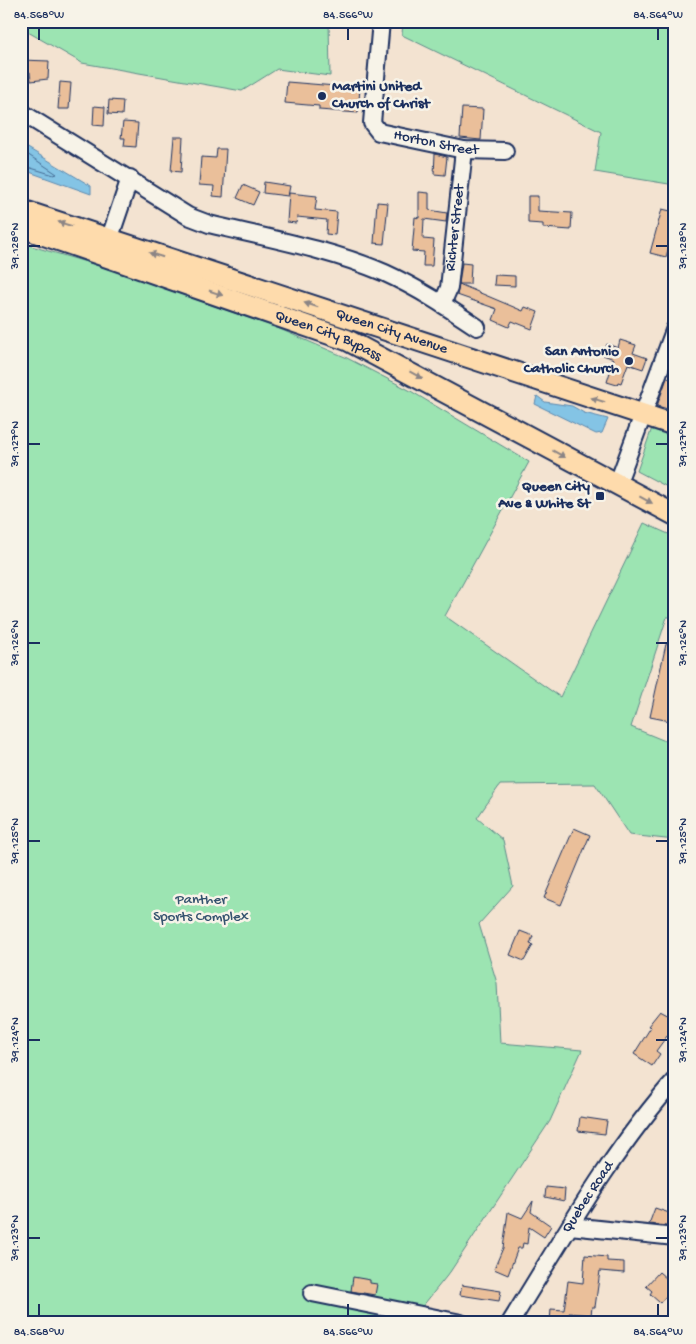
<svg xmlns="http://www.w3.org/2000/svg" width="696" height="1344" font-family="'Gochi Hand',sans-serif">
  <style>
    .green { fill: #9ce4b2; stroke: #5c8a88 }
    .water { fill: #84c4e5; stroke: #5a88af }
    .lines { fill: none; stroke-linecap: round; stroke-linejoin: round }
    .shore { stroke: #456b94; stroke-width: 1 }
    .building { fill: #eabf9a; stroke: #1b2f5e }
    .minor-casing { stroke: #1b2f5e; stroke-width: 20 }
    .major-casing { stroke: #1b2f5e; stroke-width: 24 }
    .minor { stroke: #f7f3e8; stroke-width: 16 }
    .major { stroke: #fedbac; stroke-width: 20 }
    .oneway { fill: #8c8585 }
    .ticks { fill: none; stroke: #1b2f5e; stroke-width: 2 }
    .poi-dot { fill: #1b2f5e; stroke: #f7f3e8; stroke-width: 2 }
    .labels { text-anchor: middle; dominant-baseline: central; stroke-width: 5; stroke-linejoin: round; paint-order: stroke }
    .poi-label { font-size: 15px; font-weight: bold; fill: #1b2f5e; stroke: #f7f3e8; text-anchor: end }
    .street-label { font-size: 15px; fill: #1b2f5e; stroke: #f7f3e8 }
    .park-label { font-size: 15px; fill: #35536f; stroke: #f7f3e8 }
    .neatline { fill: none; stroke: #1b2f5e; stroke-width: 2 }
    .ticks-label { font-size: 12px; text-anchor: middle; fill: #1b2f5e }
  </style>
  <rect width="100%" height="100%" fill="#f3e3d1"/>
  <filter id="ink" filterUnits="userSpaceOnUse"><feTurbulence type="fractalNoise" baseFrequency=".02" numOctaves="2"/><feDisplacementMap in="SourceGraphic" scale="10" xChannelSelector="R" yChannelSelector="G"/><feConvolveMatrix kernelMatrix="1 2 1 2 8 2 1 2 1" color-interpolation-filters="sRGB"/></filter>
  <g filter="url(#ink)">
    <g class="green">
      <path d="M21 21H329L330 76 277 69 242 91 82 63 21 28Z"/>
      <path d="M403 21H675V185L595 172 601 132 402 35Z"/>
      <path d="M21 243 100 266 275 327 345 357 409 390 529 462 445 616 560 697 644 523 675 537V617H667L631 727 675 745V840L629 835 595 784 500 785 477 818 503 840 513 886 479 924 497 983 500 1043 582 1050 550 1121 450 1272 409 1323H21Z"/>
      <path d="M652 428 675 436V491L637 471Z"/>
    </g>
    <g class="water">
      <path d="M21 144 91 186V194L21 169Z"/>
      <path d="M537 396 545 402 572 406 584 413 608 419 602 433 596 434 535 404Z"/>
    </g>
    <g class="lines">
      <path class="shore" d="M21 150 57 174 54 175 21 165"/>
    </g>
    <g class="building">
      <path d="M21 60 49 61 48 79 31 81 30 72 21 71Z"/>
      <path d="M60 82 71 83 69 109H58Z"/>
      <path d="M287 82 360 88 358 113 319 110V106L285 103Z"/>
      <path d="M109 100 123 101 122 115 108 114Z"/>
      <path d="M94 106 105 107 104 126 93 125Z"/>
      <path d="M462 108 483 109 481 140 460 138Z"/>
      <path d="M123 122 138 123 136 147 124 146 125 138H121Z"/>
      <path d="M174 137H183L181 172 171 171Z"/>
      <path d="M217 149H226L223 197 213 196 214 186 199 185 201 157 216 158Z"/>
      <path d="M435 154 447 157 445 175 434 174Z"/>
      <path d="M264 182 290 186 288 196 263 193Z"/>
      <path d="M243 185 259 192 253 205 237 198Z"/>
      <path d="M419 192 429 193V210L447 213 446 222 424 219 423 239 434 240 432 266H423L424 252 412 251 415 217 419 218Z"/>
      <path d="M289 193 317 196 315 210 337 212 335 235 326 234 327 220 297 217 296 223 287 222Z"/>
      <path d="M528 196H538V211L572 213 571 230 543 228V224L528 223Z"/>
      <path d="M377 202 388 203 384 244 374 243Z"/>
      <path d="M662 209 675 212V240L671 239 666 257 650 253Z"/>
      <path d="M462 263 471 264 470 284H459Z"/>
      <path d="M495 275 515 276V286L494 285Z"/>
      <path d="M459 284 523 311 525 307 538 312 532 329 512 321 509 327 493 320 497 309 457 295Z"/>
      <path d="M620 340 636 345 633 353 647 358 643 369 628 364 621 383 618 382 617 385 607 382 614 359 603 355 607 344 618 348Z"/>
      <path d="M667 378 675 380V411L657 406Z"/>
      <path d="M666 644 675 646V722L650 717Z"/>
      <path d="M574 828 590 835 561 905 544 898Z"/>
      <path d="M520 931 533 936 530 944 533 945 524 961 510 955Z"/>
      <path d="M660 1011 675 1019V1040L667 1036 656 1051 660 1054 652 1066 634 1054 651 1027 648 1026Z"/>
      <path d="M580 1117 607 1121 605 1134 578 1131Z"/>
      <path d="M546 1187 565 1189 564 1201 545 1197Z"/>
      <path d="M533 1201 531 1212 551 1226 544 1237 529 1227 527 1244 523 1243 522 1248H518L508 1275 494 1269 503 1248 508 1212 522 1218Z"/>
      <path d="M655 1208 675 1215V1227L649 1224Z"/>
      <path d="M585 1255 607 1257V1261L624 1262V1273L600 1271 595 1307H592L591 1315 569 1313V1323L550 1322 551 1309 564 1310 568 1281 583 1283Z"/>
      <path d="M659 1272 675 1286 660 1303 650 1294 652 1291 646 1286Z"/>
      <path d="M353 1277 370 1280V1283L377 1284 375 1295 351 1291Z"/>
      <path d="M462 1285 501 1291 499 1301 460 1295Z"/>
    </g>
    <g class="lines">
      <defs>
        <g id="minor">
          <path id="s1" d="M381 21 372 123 379 132 464 150 505 151"/>
          <path d="M21 112 188 216 209 224C267 238 329 249 385 273 418 288 447 307 477 327"/>
          <path d="M106 249 130 178"/>
          <path id="s2" d="M442 304 449 288 464 150"/>
          <path d="M617 485 675 328"/>
          <path d="M570 1226 675 1237"/>
          <path d="M312 1293 461 1323"/>
          <path id="s3" d="M510 1323C562 1240 610 1153 675 1080"/>
        </g>
        <g id="major">
          <path id="s4" d="M21 210 675 425"/>
          <path id="s5" d="M21 227 347 340 675 515"/>
        </g>
      </defs>
      <use href="#minor" class="minor-casing"/>
      <use href="#major" class="major-casing"/>
      <use href="#minor" class="minor"/>
      <use href="#major" class="major"/>
    </g>
    <defs><path id="oneway-solid" d="M-6-.8H1V-3.2L6.5 0L1 3.2V.8H-6Z" transform="scale(1.25)"/></defs>
    <g class="oneway">
      <use href="#oneway-solid" transform="translate(65 224) rotate(-162)"/>
      <use href="#oneway-solid" transform="translate(156 255) rotate(-162)"/>
      <use href="#oneway-solid" transform="translate(216 293) rotate(19)"/>
      <use href="#oneway-solid" transform="translate(311 305) rotate(-162)"/>
      <use href="#oneway-solid" transform="translate(416 375) rotate(29)"/>
      <use href="#oneway-solid" transform="translate(598 400) rotate(-162)"/>
      <use href="#oneway-solid" transform="translate(559 454) rotate(29)"/>
      <use href="#oneway-solid" transform="translate(646 500) rotate(28)"/>
    </g>
  </g>
  <path class="ticks" d="M39 28V40M348 28V40M658 28V40M28 246H40M656 246H668M28 444H40M656 444H668M28 643H40M656 643H668M28 841H40M656 841H668M28 1040H40M656 1040H668M28 1238H40M656 1238H668M39 1304V1316M348 1304V1316M658 1304V1316"/>
  <g class="poi-dot">
    <circle cx="322" cy="96" r="5"/>
    <circle cx="629" cy="361" r="5"/>
    <rect x="595" y="491" width="10" height="10" rx="2.5"/>
  </g>
  <g class="labels">
    <g class="poi-label">
      <text x="332" y="87" text-anchor="start">Martini United<tspan x="332" dy="17">Church of Christ</tspan></text>
      <text x="619" y="352">San Antonio<tspan x="619" dy="17">Catholic Church</tspan></text>
      <text x="590" y="487">Queen City<tspan x="590" dy="17">Ave &amp; White St</tspan></text>
    </g>
    <g class="street-label">
      <text stroke="none"><textPath href="#s1" startOffset="172">Horton Street</textPath></text>
      <text stroke="none"><textPath href="#s2" startOffset="78">Richter Street</textPath></text>
      <text stroke="none"><textPath href="#s4" startOffset="390">Queen City Avenue</textPath></text>
      <text stroke="none"><textPath href="#s5" startOffset="326">Queen City Bypass</textPath></text>
      <text stroke="none"><textPath href="#s3" startOffset="148">Quebec Road</textPath></text>
    </g>
    <g class="park-label">
      <text x="201" y="900">Panther<tspan x="201" dy="17">Sports Complex</tspan></text>
    </g>
  </g>
  <rect width="696" height="1344" fill="none" stroke="#f7f3e8" stroke-width="55"/>
  <rect x="28" y="28" width="640" height="1288" class="neatline"/>
  <g class="ticks-label">
    <text x="39" y="18">84.568°W</text>
    <text x="348" y="18">84.566°W</text>
    <text x="658" y="18">84.564°W</text>
    <text transform="translate(14 246) rotate(-90)" y="4">39.128°N</text>
    <text transform="translate(682 246) rotate(-90)" y="4">39.128°N</text>
    <text transform="translate(14 444) rotate(-90)" y="4">39.127°N</text>
    <text transform="translate(682 444) rotate(-90)" y="4">39.127°N</text>
    <text transform="translate(14 643) rotate(-90)" y="4">39.126°N</text>
    <text transform="translate(682 643) rotate(-90)" y="4">39.126°N</text>
    <text transform="translate(14 841) rotate(-90)" y="4">39.125°N</text>
    <text transform="translate(682 841) rotate(-90)" y="4">39.125°N</text>
    <text transform="translate(14 1040) rotate(-90)" y="4">39.124°N</text>
    <text transform="translate(682 1040) rotate(-90)" y="4">39.124°N</text>
    <text transform="translate(14 1238) rotate(-90)" y="4">39.123°N</text>
    <text transform="translate(682 1238) rotate(-90)" y="4">39.123°N</text>
    <text x="39" y="1335">84.568°W</text>
    <text x="348" y="1335">84.566°W</text>
    <text x="658" y="1335">84.564°W</text>
  </g>
</svg>
